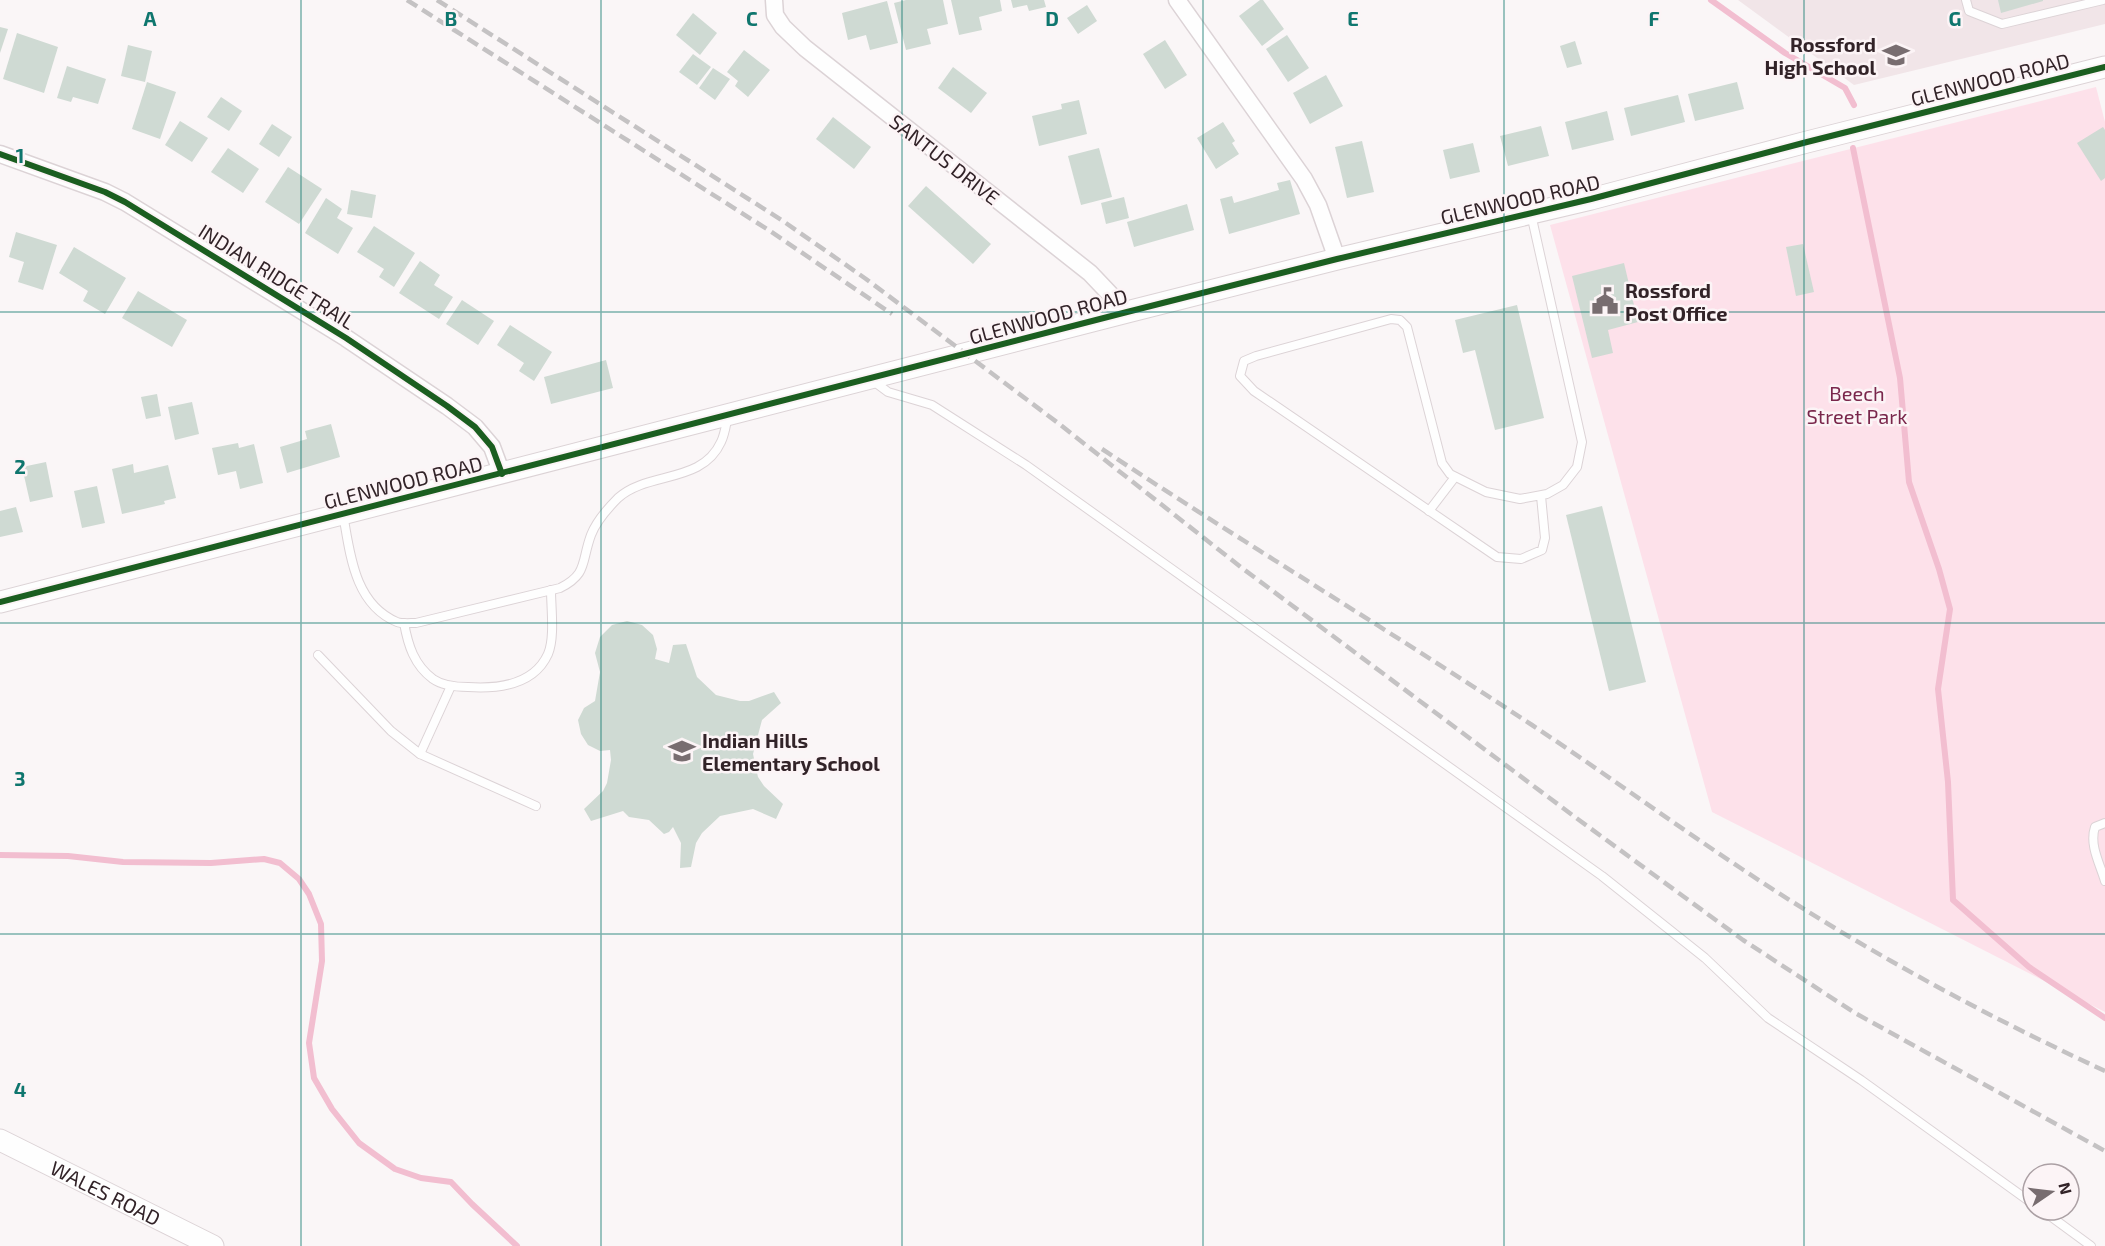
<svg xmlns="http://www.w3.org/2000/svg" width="2105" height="1246" font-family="'Exo 2',sans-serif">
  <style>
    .built { fill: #f1e5e8 }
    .green { fill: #fde1ea }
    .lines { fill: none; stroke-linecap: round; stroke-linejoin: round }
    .stream { stroke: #f2bed0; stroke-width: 6 }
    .building { fill: #cfdad3 }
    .service-casing { stroke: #dcd3d6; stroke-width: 10 }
    .minor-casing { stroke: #dcd3d6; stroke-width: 19 }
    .tertiary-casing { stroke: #dcd3d6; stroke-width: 23 }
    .service { stroke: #fefefe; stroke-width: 8 }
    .minor { stroke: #fefefe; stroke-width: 16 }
    .tertiary { stroke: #fefefe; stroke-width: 21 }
    .rail { stroke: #c4c2c3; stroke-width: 4.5; stroke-dasharray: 12 6; stroke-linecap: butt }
    .cycleway-casing { stroke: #fcf4f6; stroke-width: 10 }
    .cycleway { stroke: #1b5e20; stroke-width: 6 }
    .grid { fill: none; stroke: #0f766e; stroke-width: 1.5; stroke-opacity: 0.55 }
    .labels { text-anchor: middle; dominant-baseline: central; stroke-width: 5; stroke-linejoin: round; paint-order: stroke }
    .poi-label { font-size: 20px; font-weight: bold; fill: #322328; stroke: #fcf4f6; text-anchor: start }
    .street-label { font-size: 20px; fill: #322328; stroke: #fcf4f6 }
    .park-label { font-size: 20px; fill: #7a274c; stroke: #fcf4f6 }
    .grid-label { font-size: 20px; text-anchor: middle; font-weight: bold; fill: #0f766e; stroke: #fcf4f6; stroke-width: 5; stroke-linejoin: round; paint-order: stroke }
  </style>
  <rect width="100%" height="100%" fill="#faf6f7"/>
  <path class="built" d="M1738 0H2105V24L1854 85Z"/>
  <path class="green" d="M2096 87 2105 122V1012L1712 812 1550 225Z"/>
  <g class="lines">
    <g class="stream">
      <path d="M1711 0 1785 53 1845 88 1854 105"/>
      <path d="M1853 148 1900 378 1909 482 1939 569 1950 609 1938 689 1948 782 1953 900 2029 967 2105 1018"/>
      <path d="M0 855 68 856 123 862 211 863 264 859 280 863 299 879 309 894 321 924 322 961 309 1043 314 1078 332 1109 359 1143 395 1169 421 1178 451 1182 472 1204 517 1246"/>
    </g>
  </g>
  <g class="building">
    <path d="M906 0H943L948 24 927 29 931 44 906 50 894 3Z"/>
    <path d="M951 0H1000L1002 11 979 17 982 30 959 35Z"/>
    <path d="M1011 0H1044L1046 7 1029 11 1027 5 1013 8Z"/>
    <path d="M1260 0H1263L1284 29 1262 46 1239 16Z"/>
    <path d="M1998 0H2043V1L2001 13Z"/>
    <path d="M887 1 898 43 870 50 866 35 848 40 842 13Z"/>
    <path d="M1087 5 1097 21 1078 34 1067 18Z"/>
    <path d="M693 13 717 33 700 55 676 35Z"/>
    <path d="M0 27 8 29 0 53Z"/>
    <path d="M17 33 58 47 44 93 3 79Z"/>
    <path d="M1287 35 1309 68 1288 82 1266 49Z"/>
    <path d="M1165 40 1187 75 1165 89 1143 54Z"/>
    <path d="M1575 41 1582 64 1567 68 1560 46Z"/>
    <path d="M128 45 152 51 145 82 121 76Z"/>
    <path d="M744 50 770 70 748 97 735 86 738 81 727 72Z"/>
    <path d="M693 54 711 67 697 85 679 72Z"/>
    <path d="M67 66 106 79 98 104 73 97 71 102 57 98Z"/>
    <path d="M953 67 987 93 971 113 938 88Z"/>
    <path d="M713 68 730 79 715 100 699 88Z"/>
    <path d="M1326 75 1343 106 1310 124 1293 93Z"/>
    <path d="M147 82 176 92 160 139 132 129Z"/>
    <path d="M1737 82 1744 109 1695 121 1688 94Z"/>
    <path d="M1678 95 1685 122 1631 136 1624 108Z"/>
    <path d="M221 97 242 111 229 131 207 117Z"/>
    <path d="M1079 100 1087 134 1039 146 1032 116 1062 109 1061 104Z"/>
    <path d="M1607 111 1614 140 1572 150 1565 122Z"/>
    <path d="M833 117 871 147 854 169 816 139Z"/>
    <path d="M180 121 208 138 192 162 165 145Z"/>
    <path d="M1223 122 1235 141 1232 143 1239 154 1216 169 1197 138Z"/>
    <path d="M272 124 292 137 279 157 259 144Z"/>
    <path d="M1541 126 1549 156 1508 166 1500 136Z"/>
    <path d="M2103 127 2105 130V178L2101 181 2077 143Z"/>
    <path d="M1362 141 1374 192 1347 198 1335 147Z"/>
    <path d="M1473 143 1480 172 1450 179 1443 150Z"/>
    <path d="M228 148 259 169 243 193 211 172Z"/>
    <path d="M1099 148 1112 197 1081 205 1068 156Z"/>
    <path d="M288 167 322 189 299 224 265 202Z"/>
    <path d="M1290 180 1300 214 1229 234 1220 199 1232 196 1234 203 1279 190 1277 183Z"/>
    <path d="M926 186 991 244 973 264 908 206Z"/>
    <path d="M351 190 376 195 372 218 347 214Z"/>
    <path d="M1124 197 1129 218 1106 224 1101 203Z"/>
    <path d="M326 198 342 209 337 218 353 228 338 254 305 233Z"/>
    <path d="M1187 204 1194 230 1134 247 1127 222Z"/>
    <path d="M374 226 415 253 394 287 379 277 384 269 357 252Z"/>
    <path d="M16 232 57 245 43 290 18 282 24 262 9 257Z"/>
    <path d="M1803 244 1814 292 1796 296 1786 247Z"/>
    <path d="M74 247 126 278 105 314 83 301 88 291 59 273Z"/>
    <path d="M420 261 440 275 434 285 453 297 439 319 399 293Z"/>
    <path d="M1624 263 1638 322 1608 330 1613 353 1592 358 1572 276Z"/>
    <path d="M138 291 187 320 172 347 122 318Z"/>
    <path d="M462 300 494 321 478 345 446 324Z"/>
    <path d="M1517 305 1544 418 1495 430 1475 350 1463 353 1455 320Z"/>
    <path d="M510 325 552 352 534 381 519 371 524 363 497 345Z"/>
    <path d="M606 360 613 388 551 404 544 377Z"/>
    <path d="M157 394 161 416 146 419 141 397Z"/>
    <path d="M192 402 199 434 175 440 168 407Z"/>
    <path d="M331 424 340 457 287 473 280 447 307 439 305 431Z"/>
    <path d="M238 443 239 448 254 444 263 483 240 489 236 471 218 475 212 448Z"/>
    <path d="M46 462 53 497 30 502 22 467Z"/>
    <path d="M133 464 134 473 168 465 176 498 164 501 165 504 122 514 112 469Z"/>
    <path d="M97 486 105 523 82 528 74 491Z"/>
    <path d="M1602 506 1646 682 1609 691 1566 515Z"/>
    <path d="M16 507 23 532 0 537V511Z"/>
    <path d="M627 621 642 625 653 635 657 649 655 659 669 663 673 645 686 644 697 677 716 695 740 701H749L774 692 781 703 762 720 753 754 758 777 764 786 783 804 776 819 753 809 720 816 702 833 696 843 691 867 680 868 681 843 673 827 669 832 664 834 649 820 629 817 623 811 591 821 584 809 603 791 607 783 611 760 610 750 600 751 588 745 581 734 578 720 584 708 595 701 600 672 595 653 600 637 612 625Z"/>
  </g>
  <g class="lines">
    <defs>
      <g id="service">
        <path d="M1966 0 1969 11 2002 24 2103 0"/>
        <path d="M1531 214 1582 442 1577 467 1563 485 1547 494 1520 499 1486 492 1450 474 1442 463 1407 327 1400 320 1391 319 1256 356 1244 361 1240 376 1254 391 1497 557 1521 559 1542 550 1545 538 1541 496"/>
        <path d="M872 380 888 392 932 405 1026 465 1602 876 1705 958 1768 1018 1861 1080 2033 1204"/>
        <path d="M1429 511 1455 477"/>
        <path d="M343 514C350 553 354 604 397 622 402 624 410 623 416 623L560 588C588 574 581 562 591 535 596 522 608 508 618 498 648 471 702 484 721 442 725 434 726 424 728 415"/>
        <path d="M404 623C408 645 414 665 433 679 443 686 457 687 468 687 498 689 534 685 548 654 555 638 551 608 551 590"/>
        <path d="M318 655 391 731 420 754 536 806"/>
        <path d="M420 754 451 686"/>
        <path d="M2105 823 2095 827C2089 845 2100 864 2105 881"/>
        <path d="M2042 1210 2091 1246"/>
      </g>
      <g id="minor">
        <path d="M774 0 775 15 783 27 805 48 1090 273 1127 312"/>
        <path d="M1177 0 1304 179 1318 205 1337 259"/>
        <path d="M0 154 105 192 125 202 346 338 447 406 475 427 492 447 502 474"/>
      </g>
      <g id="tertiary">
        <path d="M0 602 1127 312 1337 259 1591 199 1807 142 2105 67"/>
        <path id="s1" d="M0 1140 213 1246"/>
      </g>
    </defs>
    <use href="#service" class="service-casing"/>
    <use href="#minor" class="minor-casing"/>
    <use href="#tertiary" class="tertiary-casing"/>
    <use href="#service" class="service"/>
    <use href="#minor" class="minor"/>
    <use href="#tertiary" class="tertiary"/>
    <g class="rail">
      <path d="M407 0 770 231 892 314"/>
      <path d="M437 0 783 221 866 279 1058 423 1242 568 1579 820 1743 940 1855 1013 2105 1151"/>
      <path d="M1102 449C1244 543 1390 631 1532 725 1603 772 1671 822 1742 869 1857 946 1980 1013 2105 1071"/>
    </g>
    <defs>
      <g id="cycleway">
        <path d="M0 154 105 192 125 202 346 338 447 406 475 427 492 447 502 474"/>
        <path d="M0 602 1127 312 1337 259 1591 199 1807 142 2105 67"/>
      </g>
    </defs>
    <use href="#cycleway" class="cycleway-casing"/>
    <use href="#cycleway" class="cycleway"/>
  </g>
  <path class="grid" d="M301 0V1246M601 0V1246M902 0V1246M1203 0V1246M1504 0V1246M1804 0V1246M0 312H2105M0 623H2105M0 934H2105"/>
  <defs>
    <symbol id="school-bare" viewBox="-9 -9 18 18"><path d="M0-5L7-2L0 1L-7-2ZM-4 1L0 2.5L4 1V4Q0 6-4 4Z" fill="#786d70" stroke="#fcf4f6" stroke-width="2.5" paint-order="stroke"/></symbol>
    <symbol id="civic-bare" viewBox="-9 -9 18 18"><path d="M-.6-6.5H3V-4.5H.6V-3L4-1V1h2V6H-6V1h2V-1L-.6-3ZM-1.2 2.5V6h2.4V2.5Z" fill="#786d70" stroke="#fcf4f6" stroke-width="2.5" paint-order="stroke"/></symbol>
  </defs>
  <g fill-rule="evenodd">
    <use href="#school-bare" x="1877" y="36" width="38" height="38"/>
    <use href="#civic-bare" x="1586" y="282" width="38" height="38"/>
    <use href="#school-bare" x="663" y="732" width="38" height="38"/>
  </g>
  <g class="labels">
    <g class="poi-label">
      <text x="1876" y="44" text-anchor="end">Rossford<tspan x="1876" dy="23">High School</tspan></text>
      <text x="1625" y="290">Rossford<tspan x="1625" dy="23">Post Office</tspan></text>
      <text x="702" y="740">Indian Hills<tspan x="702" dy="23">Elementary School</tspan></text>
    </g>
    <g class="street-label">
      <text transform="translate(1990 79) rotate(-14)">GLENWOOD ROAD</text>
      <text transform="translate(945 159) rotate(38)">SANTUS DRIVE</text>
      <text transform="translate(1520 199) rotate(-13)">GLENWOOD ROAD</text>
      <text transform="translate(277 276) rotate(32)">INDIAN RIDGE TRAIL</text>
      <text transform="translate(1048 316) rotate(-15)">GLENWOOD ROAD</text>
      <text transform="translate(403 482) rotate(-14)">GLENWOOD ROAD</text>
      <text stroke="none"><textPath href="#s1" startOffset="118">WALES ROAD</textPath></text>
    </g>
    <g class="park-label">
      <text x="1857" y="393">Beech<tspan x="1857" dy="23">Street Park</tspan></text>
    </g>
  </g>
  <g class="grid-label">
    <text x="150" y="26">A</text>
    <text x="451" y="26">B</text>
    <text x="752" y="26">C</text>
    <text x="1052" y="26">D</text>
    <text x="1353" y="26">E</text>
    <text x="1654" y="26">F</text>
    <text x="1955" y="26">G</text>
    <text x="20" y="163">1</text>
    <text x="20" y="474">2</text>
    <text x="20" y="786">3</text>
    <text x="20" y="1097">4</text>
  </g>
  <g transform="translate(2051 1192) rotate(76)"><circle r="28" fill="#fcf4f6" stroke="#aba0a4" stroke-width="1.5"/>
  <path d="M0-4.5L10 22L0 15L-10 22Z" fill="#786d70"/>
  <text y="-9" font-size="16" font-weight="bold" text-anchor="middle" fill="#322328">N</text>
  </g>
</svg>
